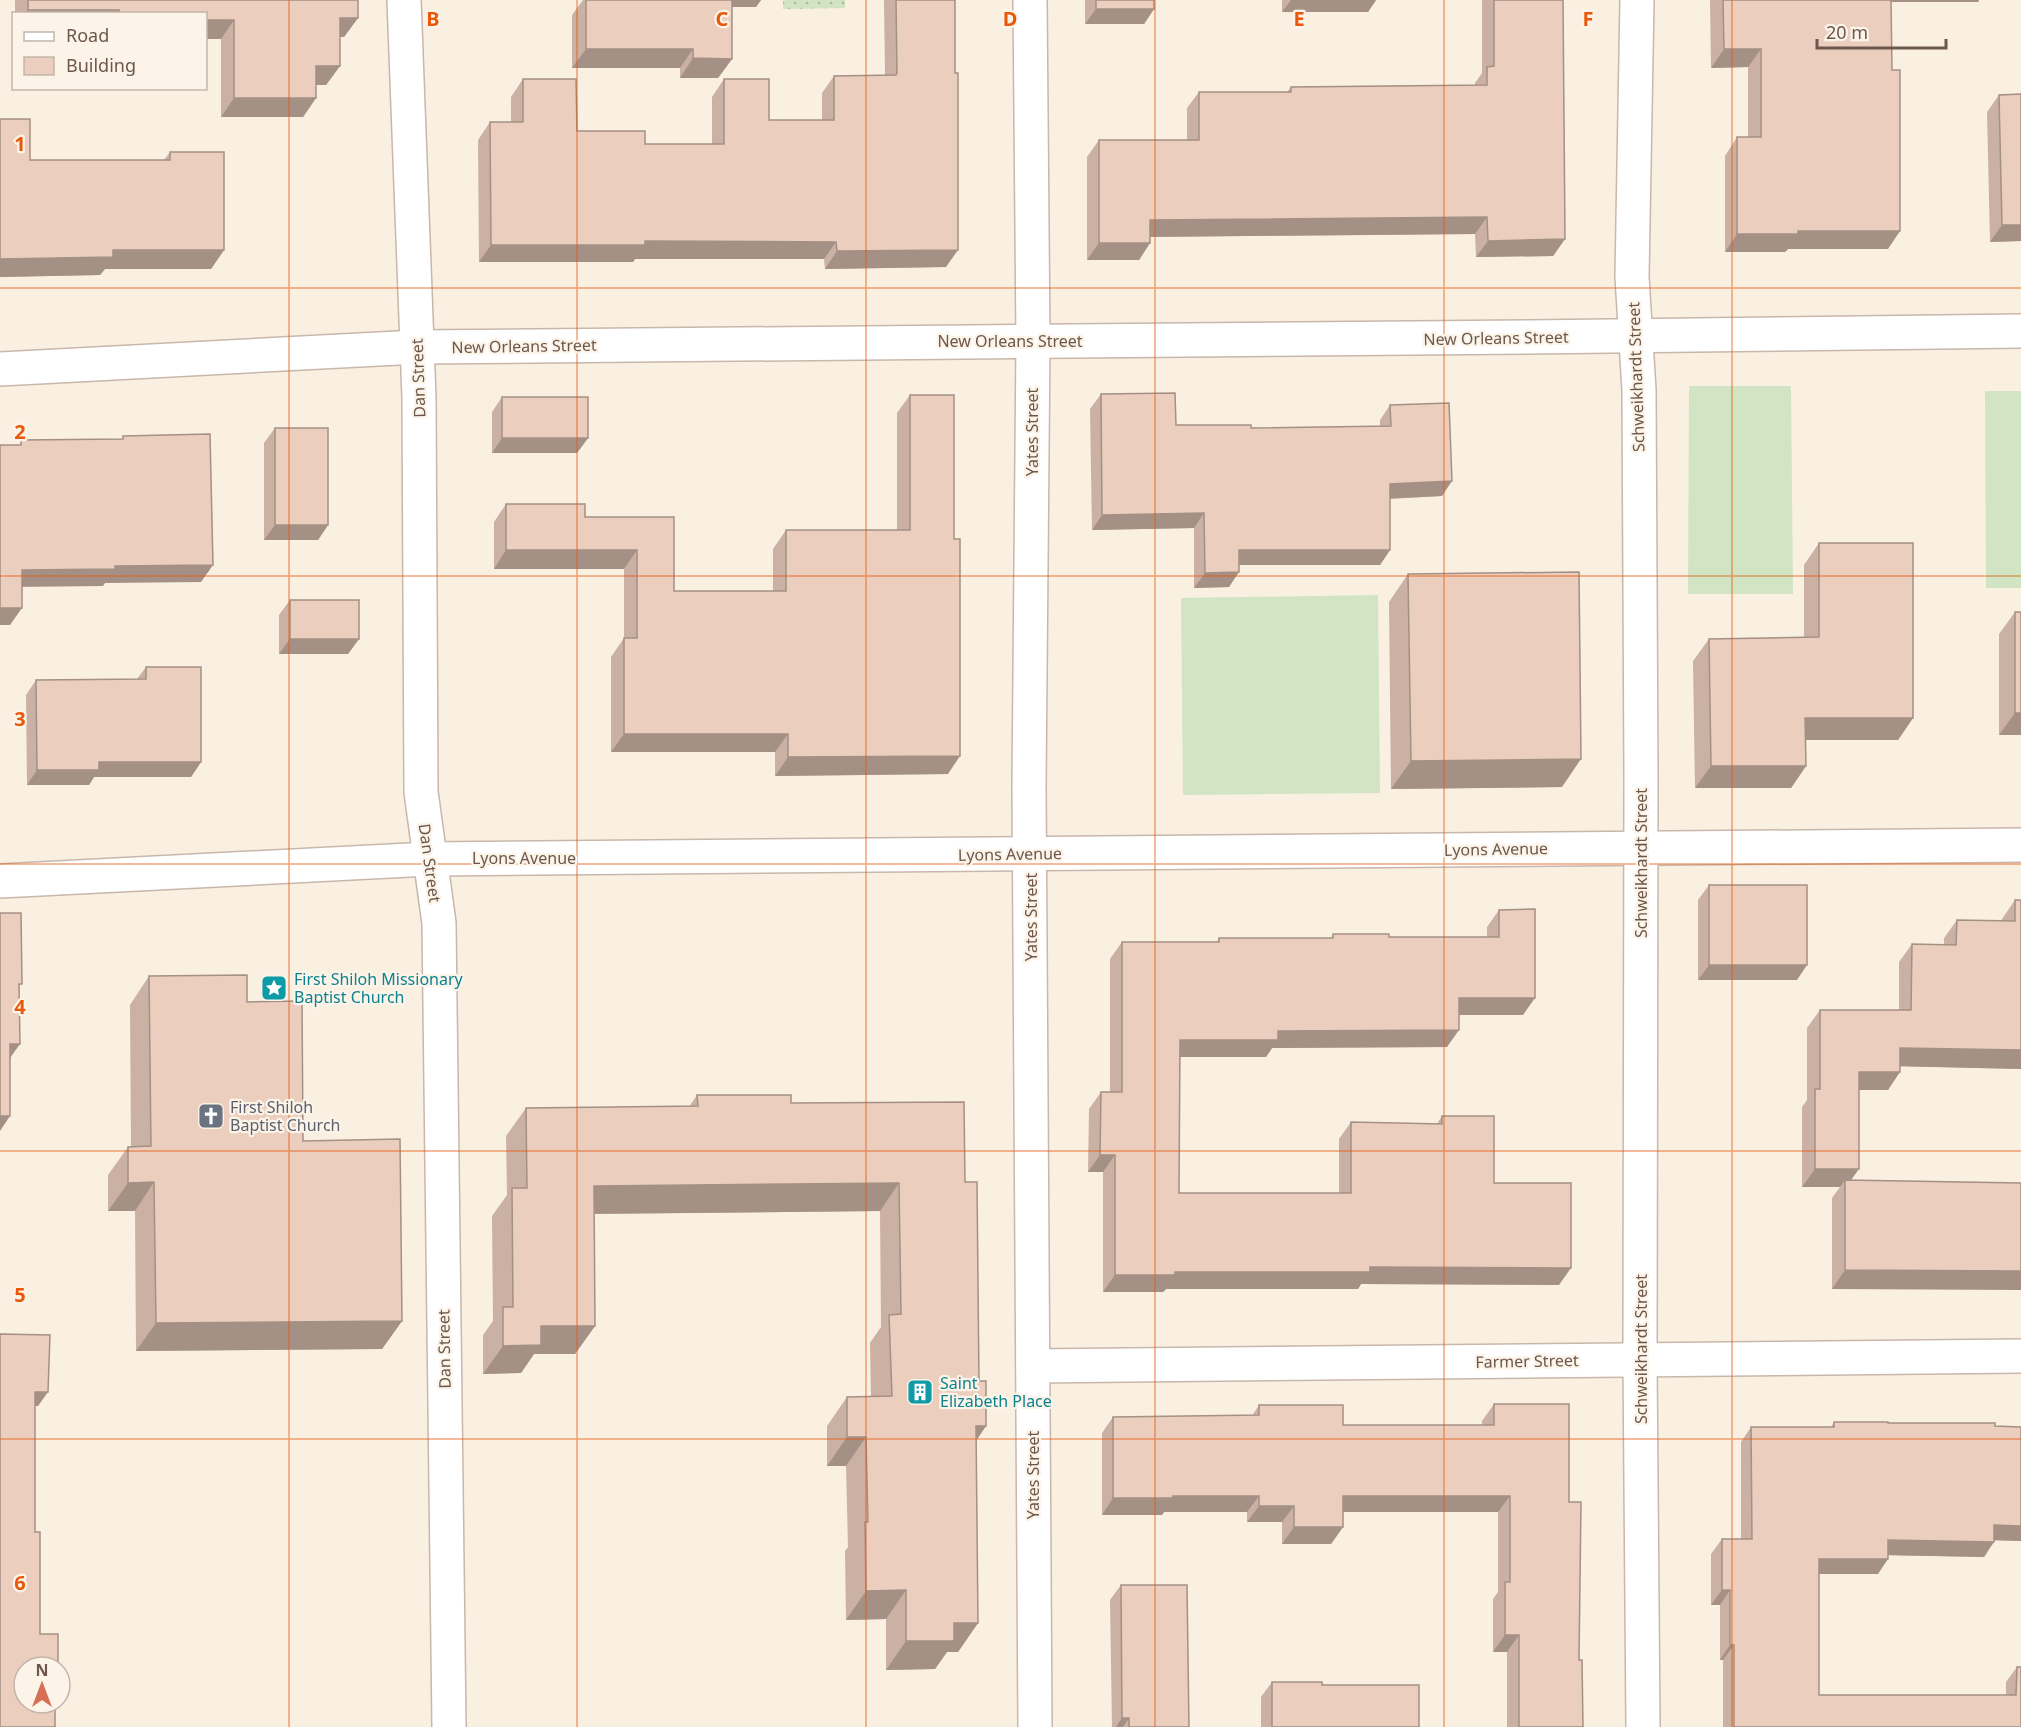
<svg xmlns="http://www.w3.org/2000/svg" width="2021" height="1727" font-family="'Noto Sans',sans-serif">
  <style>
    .grass { fill: #d1e4c3 }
    .park { fill: url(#park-dots) }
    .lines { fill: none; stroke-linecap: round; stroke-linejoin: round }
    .minor-casing { stroke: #c8b7ab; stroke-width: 36 }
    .minor { stroke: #fff; stroke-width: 33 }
    .wall { fill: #cab1a3 }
    .shaded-wall { fill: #a49084 }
    .building { fill: #ebcebd; stroke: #a49084; stroke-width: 1.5 }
    .grid { fill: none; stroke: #e8590c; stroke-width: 1.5; stroke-opacity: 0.55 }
    .labels { text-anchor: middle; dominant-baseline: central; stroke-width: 4.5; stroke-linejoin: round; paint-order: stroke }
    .street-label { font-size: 16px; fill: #6d574c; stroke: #fcf4e8 }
    .culture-label { font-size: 16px; fill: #0d838f; stroke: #fcf4e8; text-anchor: start }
    .worship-label { font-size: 16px; fill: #5b616d; stroke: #fcf4e8; text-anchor: start }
    .grid-label { font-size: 20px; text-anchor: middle; font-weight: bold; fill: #e8590c; stroke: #fcf4e8; stroke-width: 4.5; stroke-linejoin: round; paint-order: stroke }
  </style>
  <defs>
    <pattern id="park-dots" width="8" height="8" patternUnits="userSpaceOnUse" patternTransform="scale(1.5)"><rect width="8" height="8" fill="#d1e4c3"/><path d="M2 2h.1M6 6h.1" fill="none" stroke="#aebca1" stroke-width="1.8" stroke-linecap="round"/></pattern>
  </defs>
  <rect width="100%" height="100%" fill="#f9f0e2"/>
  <g class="grass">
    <path d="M1689 386H1791L1793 594H1688Z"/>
    <path d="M1985 391H2021V588H1986Z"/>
    <path d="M1378 595 1380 793 1183 795 1181 598Z"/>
  </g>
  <path class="park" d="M783 0H845V8L783 9Z"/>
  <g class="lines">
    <defs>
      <g id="minor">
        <path d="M404 0 419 398 421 792 439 923 449 1727"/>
        <path d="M1030 0 1033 341 1029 786 1035 1727"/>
        <path d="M1637 0 1632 277 1639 390 1641 777 1640 1360 1643 1727"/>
        <path d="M0 369 417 347 1527 337 2021 331"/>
        <path d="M0 881 429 859 2021 845"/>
        <path d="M1033 1366 2021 1356"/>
      </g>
    </defs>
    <use href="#minor" class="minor-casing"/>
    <use href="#minor" class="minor"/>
  </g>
  <g class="wall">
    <path d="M15 0H358V18L344 37H340V66L326 85H316V98L303 117H221V39L206 14H15Z"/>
    <path d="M583 0H761L756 7H732V59L718 78H680V68H572V15Z"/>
    <path d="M884 0H955L946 267 825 269 824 259H635L633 262H479L478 140 490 122H511V97L523 79 577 131 645 144H712V97L724 79 769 120H822V93L834 76 885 75Z"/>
    <path d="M1085 0H1154V9L1144 24H1085Z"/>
    <path d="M1282 0H1376L1368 12H1282Z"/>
    <path d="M1482 0H1563L1565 239 1553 256 1476 257 1475 234 1150 237V243L1139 260H1087V157L1099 140H1187V108L1199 92H1287L1291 87 1475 85V83L1482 73Z"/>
    <path d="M1710 0H1979L1978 2H1891L1888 249H1788L1785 252H1725V156L1737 137H1748V67L1711 68Z"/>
    <path d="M1999 95 2021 241 1990 242 1987 112Z"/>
    <path d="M0 119 30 160H164L170 152 224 250 211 269H105L100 275 0 277Z"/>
    <path d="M1101 394 1176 425 1251 428 1380 426V420L1390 405 1442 496 1390 499V550L1380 565H1239L1229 587 1194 588V528L1092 530 1090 409Z"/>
    <path d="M910 395 948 774 775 776V752H611V657L624 638V569H494V522L506 504 585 517H674V591H773V549L786 530H897V413Z"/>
    <path d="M502 397 588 438 577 453H492V412Z"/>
    <path d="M275 428 328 525 318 540H264V443Z"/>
    <path d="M1819 543 1913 718 1898 740H1806V766L1791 788H1695L1693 661 1709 639 1804 638V565Z"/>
    <path d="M1408 574 1562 787 1391 789 1389 602Z"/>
    <path d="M290 600 359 639 348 654H279V615Z"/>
    <path d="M2015 612 2021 735H1999V634Z"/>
    <path d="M146 667 201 762 191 777H94L89 785H27L26 695 36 680 137 679Z"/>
    <path d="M1709 885 1797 980H1698V900Z"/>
    <path d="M2015 900H2021V1069L1900 1066 1888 1090H1859L1851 1180 2021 1183 1832 1289V1198L1840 1187H1802V1107L1807 1100V1028L1820 1010H1899V962L1912 944 1944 945V938L1957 920 2002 921V919Z"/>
    <path d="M1499 910 1523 1015H1459L1447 1047 1272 1048 1266 1057H1180L1179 1193H1339V1139L1351 1122 1437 1124 1442 1116 1494 1183 1559 1285 1361 1284 1358 1289H1166L1163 1292H1103V1172H1088L1089 1109 1101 1092H1110V959L1122 942H1217L1219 938H1331L1333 934 1389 937H1487V927Z"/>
    <path d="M149 976 247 1002 303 1141 402 1321 382 1349 136 1351 135 1211H108V1175L128 1147H131L130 1005Z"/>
    <path d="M697 1095 791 1103 965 1182 979 1381 986 1426 976 1441 978 1623 958 1652H947L935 1669 886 1670V1619L846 1620 845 1551 848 1547 846 1466H827V1426L847 1397H871L870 1343 881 1327 880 1211 594 1214 595 1326 575 1354H534L521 1373 483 1374V1335L493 1321 492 1216 507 1195 506 1136 526 1108 689 1107Z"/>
    <path d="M1494 1404 1569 1502 1583 1727H1507V1652H1493V1599L1498 1592V1512H1343V1527L1331 1544H1282V1522H1247V1512H1164L1162 1515H1102V1433L1113 1417 1252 1416 1259 1405 1343 1425H1482V1421Z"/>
    <path d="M1834 1422 1995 1426 2021 1541 1994 1540 1984 1557 1888 1555 1878 1574H1819V1695H2006V1682L2017 1667 2021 1727H1723V1660H1720V1605H1711V1554L1722 1539H1741V1442L1751 1427H1831Z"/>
    <path d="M1121 1585 1189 1727H1112L1110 1600Z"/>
    <path d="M1272 1682 1322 1685 1419 1727H1261V1697Z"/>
  </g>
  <g class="shaded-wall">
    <path d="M724 0H761L756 7H719Z"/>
    <path d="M1291 0H1376L1368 12H1282Z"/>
    <path d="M1880 0H1979L1978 2H1878Z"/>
    <path d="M1096 9H1154L1144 24H1085Z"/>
    <path d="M28 10H119L117 14H25Z"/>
    <path d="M340 18H358L344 37H326Z"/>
    <path d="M206 20H234L221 39H206Z"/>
    <path d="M586 49H693L680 68H572Z"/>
    <path d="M1724 49H1761L1748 67 1711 68Z"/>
    <path d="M693 58 732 59 718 78H680Z"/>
    <path d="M316 66H340L326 85H303Z"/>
    <path d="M234 98H316L303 117H221Z"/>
    <path d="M1487 217 1475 234 1139 237 1150 220Z"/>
    <path d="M2002 225H2021V241L1990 242Z"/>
    <path d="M1798 231H1900L1888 249H1788L1785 252H1725L1737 234Z"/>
    <path d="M1565 239 1553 256 1476 257 1488 241Z"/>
    <path d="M645 241 836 242 824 259H635L633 262H479L491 245Z"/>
    <path d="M1099 243H1150L1139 260H1087Z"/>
    <path d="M113 250H224L211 269H105L100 275 0 277V259Z"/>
    <path d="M958 250 946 267 825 269 837 251Z"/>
    <path d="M502 438H588L577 453H492Z"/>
    <path d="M1452 481 1442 496 1379 499 1390 484Z"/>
    <path d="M1204 513 1194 528 1092 530 1102 515Z"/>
    <path d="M275 525H328L318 540H264Z"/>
    <path d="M506 550H637L624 569H494Z"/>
    <path d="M1239 550H1390L1380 565H1228Z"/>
    <path d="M213 565 201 582 105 583 103 586 10 587 22 570 115 566Z"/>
    <path d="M1239 572 1229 587 1194 588 1205 573Z"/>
    <path d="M0 608H22L10 625H0Z"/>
    <path d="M290 639H359L348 654H279Z"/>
    <path d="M2015 713H2021V735H1999Z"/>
    <path d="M1805 718H1913L1898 740H1790Z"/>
    <path d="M624 734H788L775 752H611Z"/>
    <path d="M960 756 948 774 775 776 788 757Z"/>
    <path d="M1581 759 1562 787 1391 789 1411 761Z"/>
    <path d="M99 762H201L191 777H94L89 785H27L37 770Z"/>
    <path d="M1711 766H1806L1791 788H1695Z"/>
    <path d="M1709 965H1807L1797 980H1698Z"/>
    <path d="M1459 998H1535L1523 1015H1447Z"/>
    <path d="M1459 1030 1447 1047 1272 1048 1266 1057H1168L1180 1040 1278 1031Z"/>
    <path d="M10 1044H20L5 1065Z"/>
    <path d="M1900 1048 2021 1050V1069L1888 1066Z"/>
    <path d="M1859 1072H1900L1888 1090H1846Z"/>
    <path d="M0 1116H10L0 1131Z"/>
    <path d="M1100 1155H1115L1103 1172H1088Z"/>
    <path d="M1815 1169H1859L1846 1187 1845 1180 1840 1187H1802Z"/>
    <path d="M154 1182 135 1211H108L128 1183Z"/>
    <path d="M899 1183 880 1211 574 1214 594 1186Z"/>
    <path d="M1370 1267 1571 1268 1559 1285 1361 1284 1358 1289H1166L1163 1292H1103L1115 1275 1175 1272Z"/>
    <path d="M1845 1270 2021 1271V1290L1832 1289Z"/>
    <path d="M402 1321 382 1349 136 1351 156 1323Z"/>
    <path d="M541 1326H595L575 1354H534L521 1373 483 1374 503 1346Z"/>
    <path d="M35 1392H48L38 1406H25Z"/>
    <path d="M976 1426H986L966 1455Z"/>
    <path d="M847 1437H866L846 1466H827Z"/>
    <path d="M1173 1496H1259L1247 1512H1164L1162 1515H1102L1113 1498Z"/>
    <path d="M1343 1496H1510L1498 1512H1331Z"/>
    <path d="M1259 1506H1294L1282 1522H1247Z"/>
    <path d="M1994 1525 2021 1526V1541L1984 1540Z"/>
    <path d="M1294 1527H1343L1331 1544H1282Z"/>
    <path d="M1888 1540 1994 1542 1984 1557 1878 1555Z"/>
    <path d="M1819 1559H1888L1878 1574H1809Z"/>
    <path d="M906 1590 886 1619 846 1620 866 1591Z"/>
    <path d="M1722 1590H1730L1720 1605H1711Z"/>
    <path d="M954 1623H978L958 1652H947L935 1669 886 1670 906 1641Z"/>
    <path d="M1505 1635H1519L1507 1652H1493Z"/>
    <path d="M1730 1645H1734L1723 1660H1720Z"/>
    <path d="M1122 1718H1129L1123 1727H1116Z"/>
  </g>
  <g class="building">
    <path d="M28 0H358V18H340V66H316V98H234V20H206V14H120L119 10H28Z"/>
    <path d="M586 0H732V59L693 58V49H586Z"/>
    <path d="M896 0H955V73H958V250L837 251 836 242 645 241V245H491L490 122H523V79H576L577 131H645V144H724V79H769V120H834V76L896 75 897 73Z"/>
    <rect x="1096" y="0" width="58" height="9"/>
    <path d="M1494 0H1563L1565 239 1488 241 1487 217 1150 220V243H1099V140H1199V92H1291V87L1487 85V67L1494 66Z"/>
    <path d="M1723 0H1891L1892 70H1900V231H1798V234H1737V137H1761V49H1724Z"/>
    <path d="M2021 94V225H2002L1999 95Z"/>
    <path d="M0 119H30V160H170V152H224V250H113V257L0 259Z"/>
    <path d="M1175 393 1176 425H1251V428L1391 426 1390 405 1449 403 1452 481 1390 484V550H1239V572L1205 573 1204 513 1102 515 1101 394Z"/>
    <path d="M910 395H954V539H960V756L788 757V734H624V638H637V550H506V504H585V517H674V591H786V530H910Z"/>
    <rect x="502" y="397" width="86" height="41"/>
    <rect x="275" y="428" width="53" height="97"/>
    <path d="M210 434 213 565 115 566V569L22 570V608H0V445H21V440L123 439V436Z"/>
    <path d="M1819 543H1913V718H1805L1806 766H1711L1709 639 1819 637Z"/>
    <path d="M1579 572 1581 759 1411 761 1408 574Z"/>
    <rect x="290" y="600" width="69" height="39"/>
    <rect x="2015" y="612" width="6" height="101"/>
    <path d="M146 667H201V762H99V770H37L36 680 146 679Z"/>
    <rect x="1709" y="885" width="98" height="80"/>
    <path d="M2015 900H2021V1050L1900 1048V1072H1859V1169H1815V1089H1820V1010H1911L1912 944 1956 945 1957 920 2015 921Z"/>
    <path d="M1535 909V998H1459V1030L1278 1031V1040H1180L1179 1193H1351V1122L1442 1124V1116H1494V1183H1571V1268L1370 1267V1272H1175V1275H1115V1155H1100L1101 1092H1122V942H1219V938H1333V934H1389V937H1499V910Z"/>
    <path d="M0 913H21L22 984H19L20 1044H10V1116H0Z"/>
    <path d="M247 975V1002L302 1001 303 1141 400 1139 402 1321 156 1323 154 1182 128 1183V1147L151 1146 149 976Z"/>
    <path d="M697 1095H791V1103L964 1102 965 1182H977L979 1381H986V1426H976L978 1623H954V1641H906V1590L866 1591 865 1522H868L866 1437H847V1397L892 1396 889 1315 901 1314 899 1183 594 1186 595 1326H541V1345L503 1346V1307H513L512 1188H527L526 1108 698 1106Z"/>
    <path d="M1845 1180 2021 1183V1271L1845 1270Z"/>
    <path d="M0 1334 50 1335 48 1392H35V1532H40V1634H58V1667H24V1703H55V1727H0Z"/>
    <path d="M1494 1404H1569V1502H1581L1579 1660H1582L1583 1727H1519V1635H1505V1582H1510V1496H1343V1527H1294V1506H1259V1496H1173V1498H1113V1417L1259 1415V1405H1343V1425H1494Z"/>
    <path d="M1834 1422H1888V1423H1995V1426L2021 1427V1526L1994 1525V1542L1888 1540V1559H1819V1695H2016L2017 1667H2021V1727H1734V1645H1730V1590H1722V1539H1752L1751 1427H1834Z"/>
    <path d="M1121 1585H1187L1189 1727H1129V1718H1122Z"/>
    <path d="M1272 1682H1322V1685H1419V1727H1272Z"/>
  </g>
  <path class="grid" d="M289 0V1727M577 0V1727M866 0V1727M1155 0V1727M1444 0V1727M1732 0V1727M0 288H2021M0 576H2021M0 864H2021M0 1151H2021M0 1439H2021"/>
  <defs>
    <symbol id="sight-square" viewBox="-11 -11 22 22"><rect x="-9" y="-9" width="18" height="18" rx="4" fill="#0f9aa8" stroke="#fcf4e8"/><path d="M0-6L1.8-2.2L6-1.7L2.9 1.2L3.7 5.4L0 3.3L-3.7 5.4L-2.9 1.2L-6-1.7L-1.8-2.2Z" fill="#fff"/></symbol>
    <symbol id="church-square" viewBox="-11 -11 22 22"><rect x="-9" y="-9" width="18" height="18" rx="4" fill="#6b7280" stroke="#fcf4e8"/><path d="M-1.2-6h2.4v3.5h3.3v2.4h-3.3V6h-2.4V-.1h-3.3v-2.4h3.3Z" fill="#fff"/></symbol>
    <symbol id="building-square" viewBox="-11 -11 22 22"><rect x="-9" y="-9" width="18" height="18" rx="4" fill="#0f9aa8" stroke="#fcf4e8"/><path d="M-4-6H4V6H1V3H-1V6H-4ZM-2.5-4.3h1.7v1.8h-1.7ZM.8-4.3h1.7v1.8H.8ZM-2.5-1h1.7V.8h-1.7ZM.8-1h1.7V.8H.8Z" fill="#fff"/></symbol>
  </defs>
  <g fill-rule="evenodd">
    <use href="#sight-square" x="259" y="973" width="30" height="30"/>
    <use href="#church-square" x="196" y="1101" width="30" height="30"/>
    <use href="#building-square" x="905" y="1377" width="30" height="30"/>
  </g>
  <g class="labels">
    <g class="street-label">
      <text transform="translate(1496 338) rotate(-1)">New Orleans Street</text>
      <text x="1010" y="341">New Orleans Street</text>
      <text transform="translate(524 346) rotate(-1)">New Orleans Street</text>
      <text transform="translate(1636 377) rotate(-92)">Schweikhardt Street</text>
      <text transform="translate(418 378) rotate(-92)">Dan Street</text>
      <text transform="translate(1032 432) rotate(-90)">Yates Street</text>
      <text transform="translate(1496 849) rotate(-1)">Lyons Avenue</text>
      <text transform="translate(1010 854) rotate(-1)">Lyons Avenue</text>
      <text x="524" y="858">Lyons Avenue</text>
      <text transform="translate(430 863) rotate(82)">Dan Street</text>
      <text transform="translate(1641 863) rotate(-90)">Schweikhardt Street</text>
      <text transform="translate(1031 917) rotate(-90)">Yates Street</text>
      <text transform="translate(444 1349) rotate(-91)">Dan Street</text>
      <text transform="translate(1641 1349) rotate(-90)">Schweikhardt Street</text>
      <text transform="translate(1527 1361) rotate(-1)">Farmer Street</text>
      <text transform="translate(1033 1475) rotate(-90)">Yates Street</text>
    </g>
    <g class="culture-label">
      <text x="294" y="979">First Shiloh Missionary<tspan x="294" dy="18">Baptist Church</tspan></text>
      <text x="940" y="1383">Saint<tspan x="940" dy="18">Elizabeth Place</tspan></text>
    </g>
    <g class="worship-label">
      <text x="230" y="1107">First Shiloh<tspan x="230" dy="18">Baptist Church</tspan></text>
    </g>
  </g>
  <g class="grid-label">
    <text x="433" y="26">B</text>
    <text x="722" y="26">C</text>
    <text x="1010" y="26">D</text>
    <text x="1299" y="26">E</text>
    <text x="1588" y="26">F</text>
    <text x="20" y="151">1</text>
    <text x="20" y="439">2</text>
    <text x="20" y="726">3</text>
    <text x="20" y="1014">4</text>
    <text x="20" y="1302">5</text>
    <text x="20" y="1590">6</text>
  </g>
  <rect x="12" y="12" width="195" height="78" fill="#fcf4e8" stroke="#c3b5aa" stroke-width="1.5"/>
  <rect x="24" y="32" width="30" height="9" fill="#ffffff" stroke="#c3b5aa" stroke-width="1.5"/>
  <text x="66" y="42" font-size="18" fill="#6d574c">Road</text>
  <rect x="24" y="57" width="30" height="18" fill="#ebcebd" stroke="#c3b5aa" stroke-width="1.5"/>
  <text x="66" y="72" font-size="18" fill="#6d574c">Building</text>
  <g transform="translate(42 1685)"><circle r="28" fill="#fcf4e8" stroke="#c3b5aa" stroke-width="1.5"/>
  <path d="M0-4.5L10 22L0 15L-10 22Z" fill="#d66f54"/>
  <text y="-9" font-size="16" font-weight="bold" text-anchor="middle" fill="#6d574c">N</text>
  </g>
  <path d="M1817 39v9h129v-9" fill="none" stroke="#6d574c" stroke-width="3"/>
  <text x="1826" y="39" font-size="18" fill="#6d574c" stroke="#fcf4e8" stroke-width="4.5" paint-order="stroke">20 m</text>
</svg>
